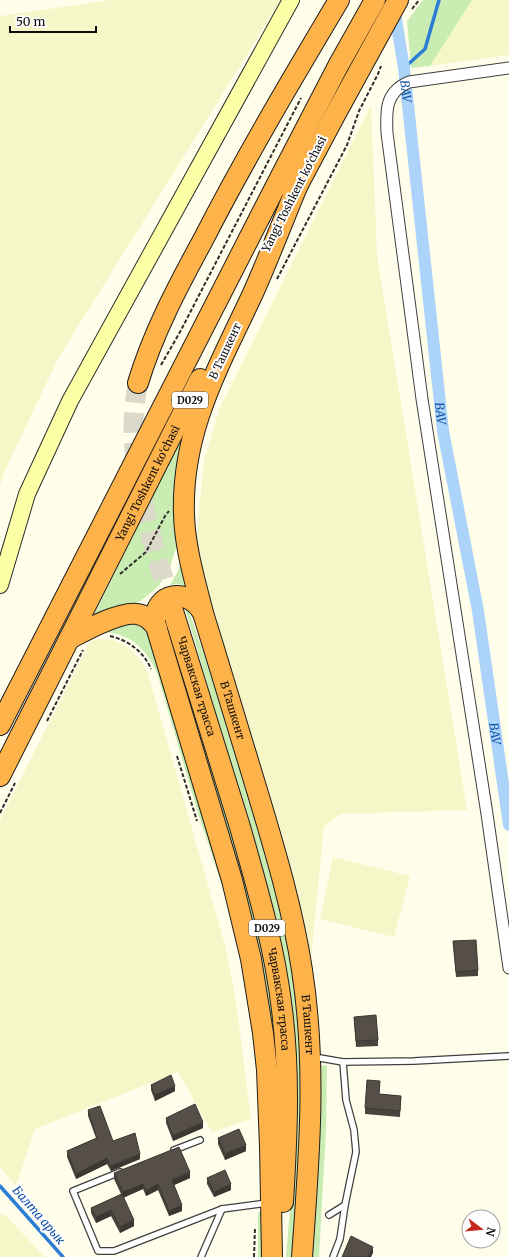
<svg xmlns="http://www.w3.org/2000/svg" width="509" height="1257" font-family="Merriweather,serif">
  <style>
    .farmland { fill: #f5f7c9 }
    .green { fill: #c9ecb2 }
    .lines { fill: none; stroke-linecap: round; stroke-linejoin: round }
    .stream { stroke: #2e7dd5; stroke-width: 3.5 }
    .canal { stroke: #acd3fa; stroke-width: 12 }
    .highway-tunnel { stroke: #dbdaca; stroke-width: 20; stroke-dasharray: 20 10; stroke-linecap: butt }
    .lane-casing { stroke: #3f3f3f; stroke-width: 8 }
    .street-casing { stroke: #3f3f3f; stroke-width: 13 }
    .secondary-casing { stroke: #2e2e2e; stroke-width: 18 }
    .highway-casing { stroke: #1d1d1d; stroke-width: 22 }
    .path { stroke: #2e2e2e; stroke-width: 2; stroke-dasharray: 4 2; stroke-linecap: butt }
    .lane { stroke: #fff; stroke-width: 5.5 }
    .street { stroke: #fff; stroke-width: 11 }
    .secondary { stroke: #fdffa6; stroke-width: 16 }
    .highway { stroke: #feb34a; stroke-width: 20 }
    .wall { fill: #49443e }
    .shaded-wall { fill: #3c3732 }
    .building { fill: #554f48; stroke: #3c3732 }
    .labels { text-anchor: middle; dominant-baseline: central; stroke-width: 4; stroke-linejoin: round; paint-order: stroke }
    .shield { fill: #fff; stroke: #555; stroke-width: 1 }
    .shield-label { font-size: 10px; font-weight: bold; fill: #0c0c0c }
    .street-label { font-size: 11px; fill: #0c0c0c; stroke: #fff }
    .water-label { font-size: 12px; font-style: italic; fill: #0e50a5; stroke: #fff }
  </style>
  <rect width="100%" height="100%" fill="#fffeeb"/>
  <g class="farmland">
    <path d="M111 0H281L59 357 5 470 0 485V16Z"/>
    <path d="M472 0H509V55L430 66Z"/>
    <path d="M371 105 377 255 467 810 340 814 324 827 311 958 287 858 203 580 196 540 204 461 220 407Z"/>
    <path d="M101 639 112 640 127 646 140 659 147 670 225 945 236 1001 251 1119 212 1132 178 1072 35 1129 16 1186 0 1167V820L90 641Z"/>
    <path d="M333 857 410 876 394 937 320 919Z"/>
    <path d="M0 1214 5 1215 45 1257H0Z"/>
  </g>
  <g class="green">
    <path d="M423 0H472L430 66 411 68 407 21Z"/>
    <path d="M186 429 177 545 170 567 158 587 140 601 131 606 92 619Z"/>
    <path d="M181 562 190 588 180 584 170 585 178 571Z"/>
    <path d="M185 608 188 609 228 721 270 860 294 968 304 1081 295 1257H286L290 1209 259 860Z"/>
    <path d="M165 613 238 857 255 919 267 981 272 1013 278 1077 162 616Z"/>
    <path d="M128 621 146 623 240 940 257 1053 262 1198H260C263 1107 254 1014 233 925 224 887 210 850 198 813 184 766 171 720 157 673 146 647 127 631 98 632Z"/>
    <path d="M327 1065 326 1129 319 1257H310L319 1066Z"/>
    <rect x="258" y="1212" width="4" height="45"/>
  </g>
  <g class="lines">
    <g class="stream">
      <path d="M404 68 425 49 439 0"/>
      <path d="M0 1186 63 1257"/>
    </g>
    <path class="canal" id="s1" d="M394 8 404 68 443 431 478 611 509 825"/>
    <path class="highway-tunnel" d="M138 383C122 458 153 540 173 611"/>
    <defs>
      <g id="lane">
        <path d="M314 1057 343 1062 414 1061 509 1056"/>
        <path d="M174 1150 200 1140"/>
        <path d="M120 1172 73 1191 98 1251H114L222 1209 267 1203"/>
        <path d="M329 1215 345 1205"/>
        <path d="M201 1257 222 1209"/>
        <path d="M333 1257 340 1239 345 1205 356 1152 354 1130 346 1100 343 1062"/>
      </g>
      <path id="street" d="M509 68 409 82C385 92 386 111 387 133L422 399 487 814 509 968"/>
      <path id="secondary" d="M0 585 27 494 70 401 291 0"/>
      <g id="highway">
        <path id="s2" d="M299 182C284 218 270 255 254 291 220 365 181 429 184 515 185 548 195 581 203 613 222 674 240 735 259 797 276 854 293 911 302 970 317 1066 309 1161 302 1257"/>
        <path d="M293 194 335 115 398 0"/>
        <path d="M138 383C153 333 178 286 203 240 245 158 292 79 339 0"/>
        <path id="s3" d="M173 611C196 683 218 755 240 827 257 887 275 948 282 1010 290 1074 287 1137 283 1202"/>
        <path d="M203 613C188 587 154 591 155 623L232 880 251 959 263 1033 267 1070 270 1147 272 1257"/>
        <path d="M69 639C84 631 120 611 137 614 146 615 152 621 157 628"/>
        <path d="M0 725 283 172 338 66 375 0"/>
        <path id="s4" d="M0 776 200 379"/>
      </g>
    </defs>
    <use href="#lane" class="lane-casing"/>
    <use href="#street" class="street-casing"/>
    <use href="#secondary" class="secondary-casing"/>
    <use href="#highway" class="highway-casing"/>
    <g class="path">
      <path d="M412 9 419 0"/>
      <path d="M277 279 347 145 359 111 378 74 381 66"/>
      <path d="M161 365 180 332 301 98"/>
      <path d="M120 574 146 552 165 516 169 511"/>
      <path d="M110 636C128 640 144 652 151 669"/>
      <path d="M47 721 83 650"/>
      <path d="M177 756 197 821"/>
      <path d="M0 813 15 783"/>
      <path d="M254 1257 255 1228"/>
    </g>
    <use href="#lane" class="lane"/>
    <use href="#street" class="street"/>
    <use href="#secondary" class="secondary"/>
    <use href="#highway" class="highway"/>
  </g>
  <g class="wall">
    <path d="M453 941 478 970V976L456 977Z"/>
    <path d="M354 1017 378 1040V1046L356 1047Z"/>
    <path d="M151 1085 175 1091 155 1101 151 1090Z"/>
    <path d="M380 1087 379 1094 401 1096 400 1117 365 1114V1108Z"/>
    <path d="M88 1110 113 1141 140 1159 111 1171 107 1164 76 1179 67 1157V1151L96 1138 88 1116Z"/>
    <path d="M166 1118 203 1128 173 1141 166 1123Z"/>
    <path d="M218 1138 246 1151 225 1160 218 1144Z"/>
    <path d="M114 1173 190 1178 174 1185 182 1211 169 1216 158 1190 146 1196 143 1189 124 1197 134 1226 120 1233 111 1216 96 1223 91 1213V1208L121 1194 114 1179Z"/>
    <path d="M207 1178 231 1190 214 1197 207 1184Z"/>
  </g>
  <g class="shaded-wall">
    <path d="M175 1086V1091L155 1101V1095Z"/>
    <path d="M203 1122V1128L173 1141V1136Z"/>
    <path d="M246 1145V1151L225 1160V1154Z"/>
    <path d="M140 1154V1159L111 1171V1166Z"/>
    <path d="M107 1158V1164L76 1179V1174Z"/>
    <path d="M190 1172V1178L172 1186V1180Z"/>
    <path d="M143 1184V1189L123 1198V1192Z"/>
    <path d="M158 1184V1190L146 1196V1191Z"/>
    <path d="M231 1184V1190L214 1197V1192Z"/>
    <path d="M182 1205V1211L169 1216V1211Z"/>
    <path d="M111 1210V1216L96 1223V1217Z"/>
    <path d="M134 1220V1226L120 1233V1227Z"/>
    <path d="M373 1247V1253L371 1257H368Z"/>
  </g>
  <g class="building">
    <path d="M476 940 478 970 456 972 453 941Z"/>
    <path d="M376 1015 378 1040 356 1041 354 1017Z"/>
    <path d="M171 1075 175 1086 155 1095 151 1085Z"/>
    <path d="M367 1080 380 1081 379 1094 401 1096 400 1111 365 1108Z"/>
    <path d="M195 1104 203 1122 173 1136 166 1118Z"/>
    <path d="M100 1106 113 1141 135 1133 140 1154 111 1166 107 1158 76 1174 67 1151 97 1138 88 1110Z"/>
    <path d="M239 1129 246 1145 225 1154 218 1138Z"/>
    <path d="M179 1147 190 1172 172 1180 182 1205 169 1211 158 1184 146 1191 143 1184 123 1192 114 1173Z"/>
    <path d="M225 1170 231 1184 214 1192 207 1178Z"/>
    <path d="M122 1194 134 1220 120 1227 111 1210 96 1217 91 1208Z"/>
    <path d="M351 1236 373 1247 368 1257H342Z"/>
  </g>
  <g class="labels">
    <g class="shield">
      <rect x="172" y="392" width="36" height="16" rx="3"/>
      <rect x="249" y="920" width="36" height="16" rx="3"/>
    </g>
    <g class="shield-label">
      <text x="190" y="400">D029</text>
      <text x="267" y="928">D029</text>
    </g>
    <g class="street-label">
      <text transform="translate(294 194) rotate(-63)">Yangi Toshkent ko‘chasi</text>
      <text transform="translate(225 351) rotate(-65)">В Ташкент</text>
      <text stroke="none"><textPath href="#s4" startOffset="328">Yangi Toshkent ko‘chasi</textPath></text>
      <text stroke="none"><textPath href="#s3" startOffset="79">Чарвакская трасса</textPath></text>
      <text stroke="none"><textPath href="#s2" startOffset="557">В Ташкент</textPath></text>
      <text stroke="none"><textPath href="#s3" startOffset="403">Чарвакская трасса</textPath></text>
      <text stroke="none"><textPath href="#s2" startOffset="881">В Ташкент</textPath></text>
    </g>
    <g class="water-label">
      <text stroke="none"><textPath href="#s1" startOffset="84">BAV</textPath></text>
      <text stroke="none"><textPath href="#s1" startOffset="408">BAV</textPath></text>
      <text stroke="none"><textPath href="#s1" startOffset="733">BAV</textPath></text>
      <text transform="translate(39 1215) rotate(49)">Балта арык</text>
    </g>
  </g>
  <g transform="translate(481 1229) rotate(106)"><circle r="19" fill="#ffffff" stroke="#9e9e9e"/>
  <path d="M0-3L7 15L0 10L-7 15Z" fill="#c4291c"/>
  <text y="-6" font-size="11" font-weight="bold" text-anchor="middle" fill="#0c0c0c">N</text>
  </g>
  <path d="M10 26v6h86v-6" fill="none" stroke="#0c0c0c" stroke-width="2"/>
  <text x="16" y="26" font-size="12" fill="#0c0c0c" stroke="#ffffff" stroke-width="3" paint-order="stroke">50 m</text>
</svg>
